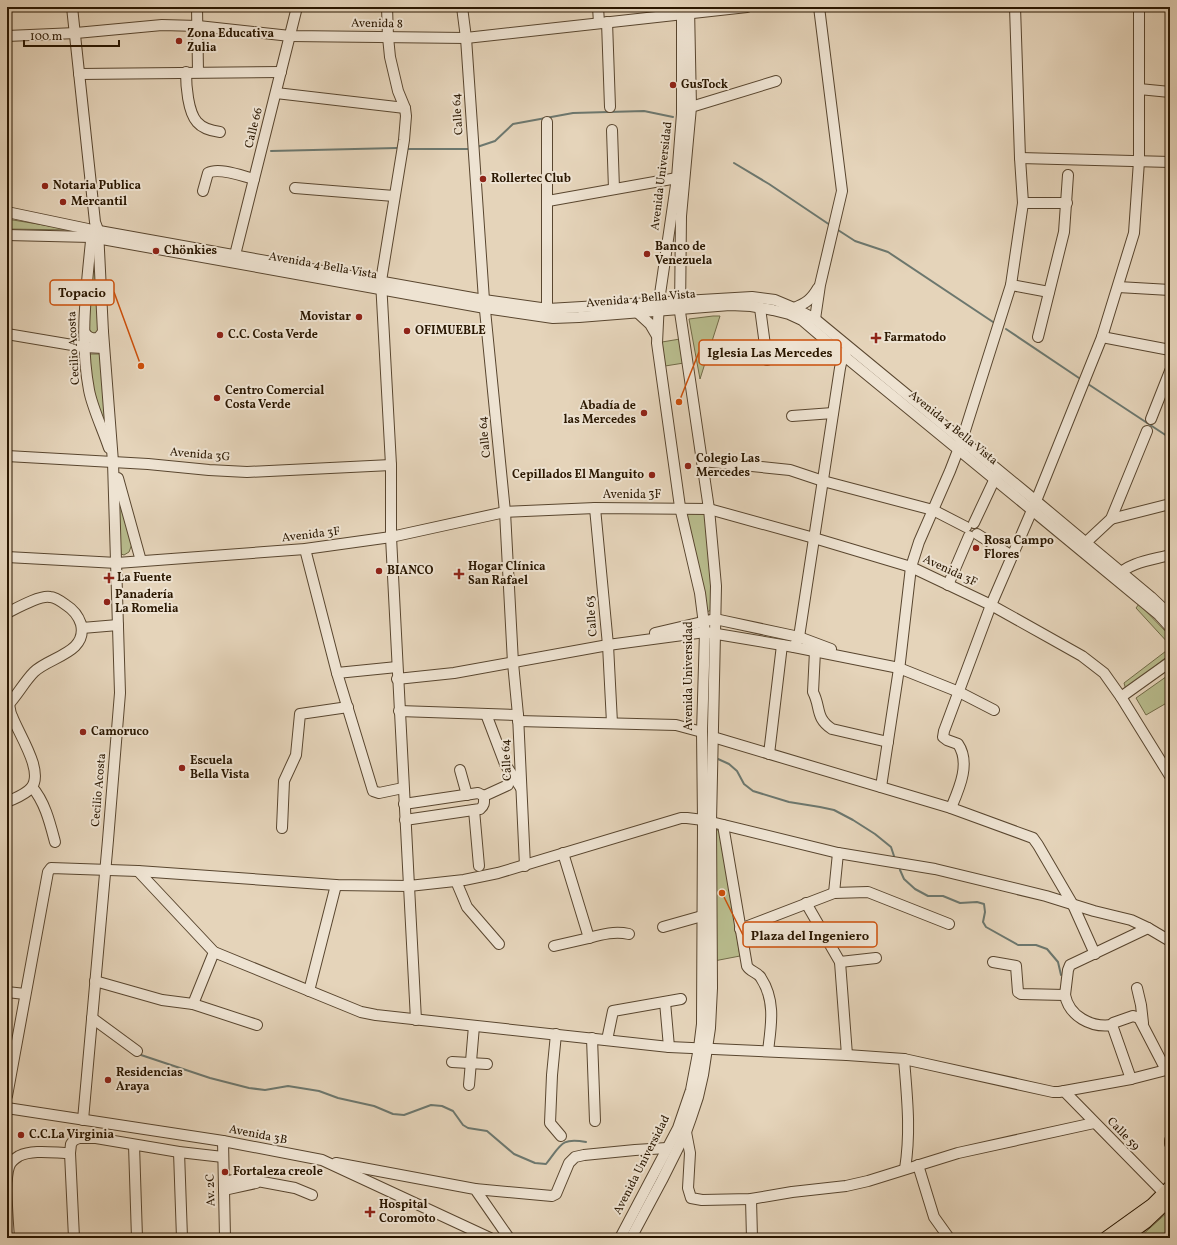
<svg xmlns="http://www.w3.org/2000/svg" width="1177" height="1245" font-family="Vollkorn,serif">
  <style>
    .green { fill: #b8bc8d; stroke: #716a47 }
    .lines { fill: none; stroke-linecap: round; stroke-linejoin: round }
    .stream { stroke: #6c776e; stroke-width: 2 }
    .minor-casing { stroke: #59462f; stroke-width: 12 }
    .major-casing { stroke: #2a1701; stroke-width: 14 }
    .minor { stroke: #eee3d2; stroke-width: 10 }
    .major { stroke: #e5d4ba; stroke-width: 12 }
    .poi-dot { fill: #8f2418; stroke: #eee3d2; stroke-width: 1.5 }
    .labels { text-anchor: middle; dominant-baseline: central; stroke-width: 4; stroke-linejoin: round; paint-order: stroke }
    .street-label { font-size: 12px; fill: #2a1701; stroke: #eee3d2 }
    .poi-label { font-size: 12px; font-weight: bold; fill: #2a1701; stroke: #eee3d2; text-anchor: start }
    .leader { fill: none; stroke: #cc4f0a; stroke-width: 1.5 }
    .callout-dot { fill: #cc4f0a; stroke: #eee3d2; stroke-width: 1.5 }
    .callout { fill: #eee3d2; stroke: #cc4f0a; stroke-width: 1.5 }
    .callout-label { font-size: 13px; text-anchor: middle; font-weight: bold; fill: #2a1701 }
  </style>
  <rect width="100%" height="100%" fill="#e5d4ba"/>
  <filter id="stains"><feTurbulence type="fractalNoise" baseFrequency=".005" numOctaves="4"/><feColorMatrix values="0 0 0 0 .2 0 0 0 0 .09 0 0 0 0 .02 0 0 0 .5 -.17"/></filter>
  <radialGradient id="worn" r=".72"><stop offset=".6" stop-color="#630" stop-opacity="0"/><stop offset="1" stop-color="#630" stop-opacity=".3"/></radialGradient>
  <g class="green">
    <path d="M7 219 74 230 7 229Z"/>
    <path d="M93 251 97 271 101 331 96 336 86 332Z"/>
    <path d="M713 316H720L700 379 689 319Z"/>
    <path d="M680 339 684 363 665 366 662 342Z"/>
    <path d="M88 354H101L107 434 92 390Z"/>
    <path d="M116 486 132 544 129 552 124 555 121 554Z"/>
    <path d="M680 507 709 509 713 609 707 612Z"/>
    <path d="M1139 604 1170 636V645L1136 608Z"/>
    <path d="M1170 648V654L1126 690 1124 683Z"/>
    <path d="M1170 674V701L1146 715 1136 698Z"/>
    <path d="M715 830H720L740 956 714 961Z"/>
    <path d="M1170 1210V1238H1141L1140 1237Z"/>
  </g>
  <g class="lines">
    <g class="stream">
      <path d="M477 147 495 141 513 124 573 113 644 111 673 117"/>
      <path d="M407 149H468"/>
      <path d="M271 151 397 148"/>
      <path d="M734 163 769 184 830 225"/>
      <path d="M838 230 855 241 888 252 993 322"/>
      <path d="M1006 329 1079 378"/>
      <path d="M1088 384 1170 438"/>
      <path d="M718 759 729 764 737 771 744 784 753 791 789 802 820 807 834 810 853 820 875 834 891 847 894 856"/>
      <path d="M900 870 904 879 915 889 928 896H943L960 903 977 902 984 904 985 912 983 922 986 927 1018 945H1036L1047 949 1058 962 1061 975"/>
      <path d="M141 1055 210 1078 249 1088 265 1090 288 1086 319 1091 338 1098 374 1106 393 1114 404 1115 431 1105 442 1106 453 1111 463 1125 468 1128 487 1131 514 1154 535 1163 546 1164C561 1145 561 1137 586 1142"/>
    </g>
    <defs>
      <g id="minor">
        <path d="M72 7 95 222 98 230 103 332 113 462 120 693 108 840 83 1120"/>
        <path d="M197 7 198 72"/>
        <path d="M387 7 388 37 390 57 398 91 405 108 406 116 404 140 381 281 391 465V537L409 886 464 880 498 873 681 818H687L703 820 838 853 935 869 1046 896 1094 911 1131 920 1148 928 1170 941"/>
        <path d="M462 7 466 38 484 300 505 512 513 663 518 715 525 866"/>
        <path d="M598 7 599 23"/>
        <path d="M607 22 610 107"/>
        <path d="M7 36 76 33 162 25 198 26 290 36 466 38 747 7"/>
        <path d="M186 72C186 86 188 112 197 122 203 129 212 131 220 132"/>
        <path d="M79 74 281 72"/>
        <path d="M1139 89 1170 92"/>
        <path d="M276 93 405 108"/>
        <path d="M691 107 776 81"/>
        <path d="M547 122V314"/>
        <path d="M612 130 614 189"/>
        <path d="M1020 158 1170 162"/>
        <path d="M295 188 394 196"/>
        <path d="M203 191 208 173C219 167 242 176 254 179"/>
        <path d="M548 201 677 178"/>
        <path d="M1023 203H1067"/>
        <path d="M7 212 88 229 484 300 548 309 752 297 775 300 794 308 815 319 1036 501 1151 597 1170 615"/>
        <path d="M92 231C87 284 79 337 89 390 92 407 103 430 109 448"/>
        <path d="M7 235 91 237 485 308 553 318 579 317 730 305 751 306 773 310 789 314 802 320 843 355 1032 510 1159 615 1170 627"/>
        <path d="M235 255 297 7"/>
        <path d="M1011 285 1049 292"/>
        <path d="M1118 287 1170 290"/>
        <path d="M760 308 767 360"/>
        <path d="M794 308C806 303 811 300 818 288"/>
        <path d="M637 312 650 324 657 336"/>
        <path d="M815 319 820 285 842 191 819 7"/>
        <path d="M85 333C89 338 92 339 98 338L103 332"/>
        <path d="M7 334 84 347 104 348"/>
        <path d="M1038 337 1064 232 1068 175"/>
        <path d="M1102 337 1170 350"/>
        <path d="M792 416 833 413"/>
        <path d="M1151 419 1170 371"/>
        <path d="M7 456 148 464 209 470 247 472 391 465"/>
        <path d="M702 461 790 470 823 481 933 510 966 527"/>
        <path d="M118 478 141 561"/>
        <path d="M595 508 608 645 612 723"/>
        <path d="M1111 519 1170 504"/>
        <path d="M974 523 997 474"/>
        <path d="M977 534 1012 556"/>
        <path d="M1081 547 1111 519 1147 431"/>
        <path d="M305 549 337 673 373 791 379 793 403 788"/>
        <path d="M7 557 117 563 305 549 391 537 505 512 595 508 709 509 814 538 911 567 991 605 1050 638 1082 656 1104 673 1121 697 1170 776"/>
        <path d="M1116 577C1129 562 1152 560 1170 555"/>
        <path d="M948 585 969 536"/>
        <path d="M7 613C17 608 40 595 50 597 55 597 62 602 66 605 74 610 78 615 81 624 88 653 49 657 34 672 24 682 17 696 7 706"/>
        <path d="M82 628 118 625"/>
        <path d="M655 633 715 619 799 637 831 649"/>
        <path d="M794 647 799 637 840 368 843 355 847 351"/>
        <path d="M815 651 813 692C821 707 815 718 832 729L888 742"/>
        <path d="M337 673 397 667"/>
        <path d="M397 679 454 673 608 645 705 632 794 647 899 668 959 692 994 710"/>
        <path d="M1121 697 1170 662"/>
        <path d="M399 711 518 715"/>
        <path d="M486 714 505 764 521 788"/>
        <path d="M518 721 676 725 702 732"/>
        <path d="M713 737 951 808 1033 838 1038 845 1073 905 1095 954"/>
        <path d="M769 754 782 645"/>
        <path d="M460 770 467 795"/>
        <path d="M32 787C45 802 50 823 55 842"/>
        <path d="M881 787 900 662 911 567 919 542 950 471 962 440 1011 285 1023 203 1020 158 1015 7"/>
        <path d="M484 796 508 785"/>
        <path d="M7 802C15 798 25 795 31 788 45 772 18 733 12 716 10 713 10 708 9 704"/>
        <path d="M404 804 478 793 484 796C484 802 485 805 480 809L405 820"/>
        <path d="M951 808C959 789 971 763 958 744L947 740 943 737 944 731 991 605 1036 501 1102 337 1134 233 1139 161V7"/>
        <path d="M474 810 479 866"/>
        <path d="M723 825 747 966C750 972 758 972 761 978 776 1001 771 1026 768 1051"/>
        <path d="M282 828 284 781 296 755 300 714 348 707"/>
        <path d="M563 853 589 938C603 934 615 931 629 934"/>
        <path d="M138 871 214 952 361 1012 376 1015 669 1047 847 1055 904 1059 1053 1092H1059L1131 1079 1170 1069"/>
        <path d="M456 881 467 907 499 944"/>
        <path d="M834 893 838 853"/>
        <path d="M806 903 840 962 847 1055"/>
        <path d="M663 927 702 916"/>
        <path d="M740 929 834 893 868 892 949 924"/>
        <path d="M554 946 589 938"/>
        <path d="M840 962 876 958"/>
        <path d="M993 962 1016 966 1018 992 1021 994 1065 995 1068 970 1070 965 1148 928"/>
        <path d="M95 981 162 1000 193 1004 257 1025"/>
        <path d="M1137 988 1141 1005 1143 1023"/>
        <path d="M309 991 336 885"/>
        <path d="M7 992 25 994"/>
        <path d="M1065 995C1069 1016 1091 1028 1112 1025"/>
        <path d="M665 1002 669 1047"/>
        <path d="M193 1004 214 952"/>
        <path d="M92 1018 137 1051"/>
        <path d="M556 1034 552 1075 550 1123 561 1136"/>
        <path d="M592 1038 595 1121"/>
        <path d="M607 1040 613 1011 681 999"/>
        <path d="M904 1059C907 1097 911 1131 905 1169"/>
        <path d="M452 1062 487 1064"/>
        <path d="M1131 1079 1112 1025 1113 1023 1133 1016 1139 1018 1166 1070"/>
        <path d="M469 1085 474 1026"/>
        <path d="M1064 1091 1164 1193"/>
        <path d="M7 1096 48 872 51 868 138 871 336 885 409 886 416 1020"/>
        <path d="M7 1108 223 1141 322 1160 490 1238"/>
        <path d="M686 1132 690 1153 688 1188 691 1198 702 1200 751 1199 792 1192 846 1186 868 1181 958 1153 1094 1123"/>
        <path d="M1170 1140V1144"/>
        <path d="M223 1141 225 1238"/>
        <path d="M134 1145 137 1238"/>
        <path d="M179 1152 182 1238"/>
        <path d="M336 1163 475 1189 509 1238"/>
        <path d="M918 1165 934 1217 949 1238"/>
        <path d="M224 1182 241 1178 295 1188 312 1195"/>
        <path d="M475 1189 552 1196 556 1194 569 1163 575 1157 584 1155 635 1150 667 1148"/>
        <path d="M224 1190 256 1183"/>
        <path d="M751 1199 752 1238"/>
        <path d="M9 1238C8 1223 4 1180 9 1167 10 1163 14 1159 19 1156 33 1149 55 1153 70 1153"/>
        <path d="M74 1238 70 1153 71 1144 74 1140 79 1138H96L179 1152 223 1157"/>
        <path d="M620 1238 678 1128 691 1090 699 1048 702 1024 703 820 702 732 705 632 700 593 680 507 657 343 659 301 677 178 682 114V7"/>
        <path d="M631 1238 662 1180 686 1132 691 1118 698 1097 703 1075 710 1028 712 988 711 822 716 586 709 509 680 312 681 216 691 107 689 7"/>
      </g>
      <g id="major">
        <path d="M1106 1238 1152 1205 1170 1187"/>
        <path d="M1124 1238 1146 1222 1165 1204"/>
      </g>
    </defs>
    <use href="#minor" class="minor-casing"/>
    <use href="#major" class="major-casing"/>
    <use href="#minor" class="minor"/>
    <use href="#major" class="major"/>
  </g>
  <g class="poi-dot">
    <circle cx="179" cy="41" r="4"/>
    <circle cx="673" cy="85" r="4"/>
    <circle cx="483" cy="179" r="4"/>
    <circle cx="45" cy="186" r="4"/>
    <circle cx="63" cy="202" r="4"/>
    <circle cx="156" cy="251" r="4"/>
    <circle cx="647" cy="254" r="4"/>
    <circle cx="359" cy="317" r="4"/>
    <circle cx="407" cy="331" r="4"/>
    <circle cx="220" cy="335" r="4"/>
    <path d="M874 332h4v4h4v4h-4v4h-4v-4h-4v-4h4z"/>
    <circle cx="217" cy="398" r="4"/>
    <circle cx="644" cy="413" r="4"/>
    <circle cx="688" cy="466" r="4"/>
    <circle cx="652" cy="475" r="4"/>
    <circle cx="976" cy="548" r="4"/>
    <circle cx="379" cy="571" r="4"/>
    <path d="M457 568h4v4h4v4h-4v4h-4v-4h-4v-4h4z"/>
    <path d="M107 572h4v4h4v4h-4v4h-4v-4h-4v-4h4z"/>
    <circle cx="107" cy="602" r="4"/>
    <circle cx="83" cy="732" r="4"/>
    <circle cx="182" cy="768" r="4"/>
    <circle cx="108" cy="1080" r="4"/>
    <circle cx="21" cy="1135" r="4"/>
    <circle cx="225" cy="1172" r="4"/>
    <path d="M368 1206h4v4h4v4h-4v4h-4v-4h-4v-4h4z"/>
  </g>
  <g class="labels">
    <g class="street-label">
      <text transform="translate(377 24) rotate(1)">Avenida 8</text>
      <text transform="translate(458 114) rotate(-94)">Calle 64</text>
      <text transform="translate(254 128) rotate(-76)">Calle 66</text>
      <text transform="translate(662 176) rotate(-83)">Avenida Universidad</text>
      <text transform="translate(323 266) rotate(10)">Avenida 4 Bella Vista</text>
      <text transform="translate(641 299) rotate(-5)">Avenida 4 Bella Vista</text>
      <text transform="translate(74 348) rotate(-93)">Cecilio Acosta</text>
      <text transform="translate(953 428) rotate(39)">Avenida 4 Bella Vista</text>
      <text transform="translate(485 437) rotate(-96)">Calle 64</text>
      <text transform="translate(200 455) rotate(5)">Avenida 3G</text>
      <text x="632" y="495">Avenida 3F</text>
      <text transform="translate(311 535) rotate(-7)">Avenida 3F</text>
      <text transform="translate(950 571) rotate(25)">Avenida 3F</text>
      <text transform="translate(592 616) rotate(-95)">Calle 63</text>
      <text transform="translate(689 676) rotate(-90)">Avenida Universidad</text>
      <text transform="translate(507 760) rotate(-93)">Calle 64</text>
      <text transform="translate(99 790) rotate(-85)">Cecilio Acosta</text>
      <text transform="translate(1123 1134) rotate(46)">Calle 59</text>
      <text transform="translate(258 1135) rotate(11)">Avenida 3B</text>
      <text transform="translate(642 1165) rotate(-63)">Avenida Universidad</text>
      <text transform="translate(211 1190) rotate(-92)">Av. 2C</text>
    </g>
    <g class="poi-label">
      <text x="187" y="34">Zona Educativa<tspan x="187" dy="14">Zulia</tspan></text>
      <text x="681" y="85">GusTock</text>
      <text x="491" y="179">Rollertec Club</text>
      <text x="53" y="186">Notaria Publica</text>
      <text x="71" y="202">Mercantil</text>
      <text x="655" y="247">Banco de<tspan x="655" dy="14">Venezuela</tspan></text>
      <text x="164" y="251">Chönkies</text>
      <text x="351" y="317" text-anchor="end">Movistar</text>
      <text x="415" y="331">OFIMUEBLE</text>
      <text x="228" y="335">C.C. Costa Verde</text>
      <text x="884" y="338">Farmatodo</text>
      <text x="225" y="391">Centro Comercial<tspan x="225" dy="14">Costa Verde</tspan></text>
      <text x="636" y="406" text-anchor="end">Abadía de<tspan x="636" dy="14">las Mercedes</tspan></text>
      <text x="696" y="459">Colegio Las<tspan x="696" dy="14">Mercedes</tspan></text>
      <text x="644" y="475" text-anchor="end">Cepillados El Manguito</text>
      <text x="984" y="541">Rosa Campo<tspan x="984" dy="14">Flores</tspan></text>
      <text x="468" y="567">Hogar Clínica<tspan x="468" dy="14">San Rafael</tspan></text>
      <text x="387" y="571">BIANCO</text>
      <text x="117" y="578">La Fuente</text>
      <text x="115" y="595">Panadería<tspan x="115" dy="14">La Romelia</tspan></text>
      <text x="91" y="732">Camoruco</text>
      <text x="190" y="761">Escuela<tspan x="190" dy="14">Bella Vista</tspan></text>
      <text x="116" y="1073">Residencias<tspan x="116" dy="14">Araya</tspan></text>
      <text x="29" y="1135">C.C.La Virginia</text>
      <text x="233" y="1172">Fortaleza creole</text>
      <text x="379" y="1205">Hospital<tspan x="379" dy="14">Coromoto</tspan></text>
    </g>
  </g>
  <path class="leader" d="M141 366L114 292M679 402L699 352M722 893L743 935"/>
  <g class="callout-dot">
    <circle cx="141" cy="366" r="4"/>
    <circle cx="679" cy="402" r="4"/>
    <circle cx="722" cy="893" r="4"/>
  </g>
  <g class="callout">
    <rect x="50" y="280" width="64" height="25" rx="4"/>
    <rect x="699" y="340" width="142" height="25" rx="4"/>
    <rect x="743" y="922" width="134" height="25" rx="4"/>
  </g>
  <g class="callout-label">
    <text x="82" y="297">Topacio</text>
    <text x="770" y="357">Iglesia Las Mercedes</text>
    <text x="810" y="940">Plaza del Ingeniero</text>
  </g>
  <rect width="1177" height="1245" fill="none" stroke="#e5d4ba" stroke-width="24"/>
  <rect x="8" y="8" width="1161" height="1229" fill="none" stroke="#2a1701" stroke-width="2"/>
  <rect x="12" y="12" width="1153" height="1221" fill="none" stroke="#2a1701"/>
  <path d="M24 40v6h95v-6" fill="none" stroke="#2a1701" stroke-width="2"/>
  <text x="30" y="40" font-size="12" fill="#2a1701" stroke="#eee3d2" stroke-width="3" paint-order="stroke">100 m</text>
  <rect width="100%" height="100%" filter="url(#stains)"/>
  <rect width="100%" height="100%" fill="url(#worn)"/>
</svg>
